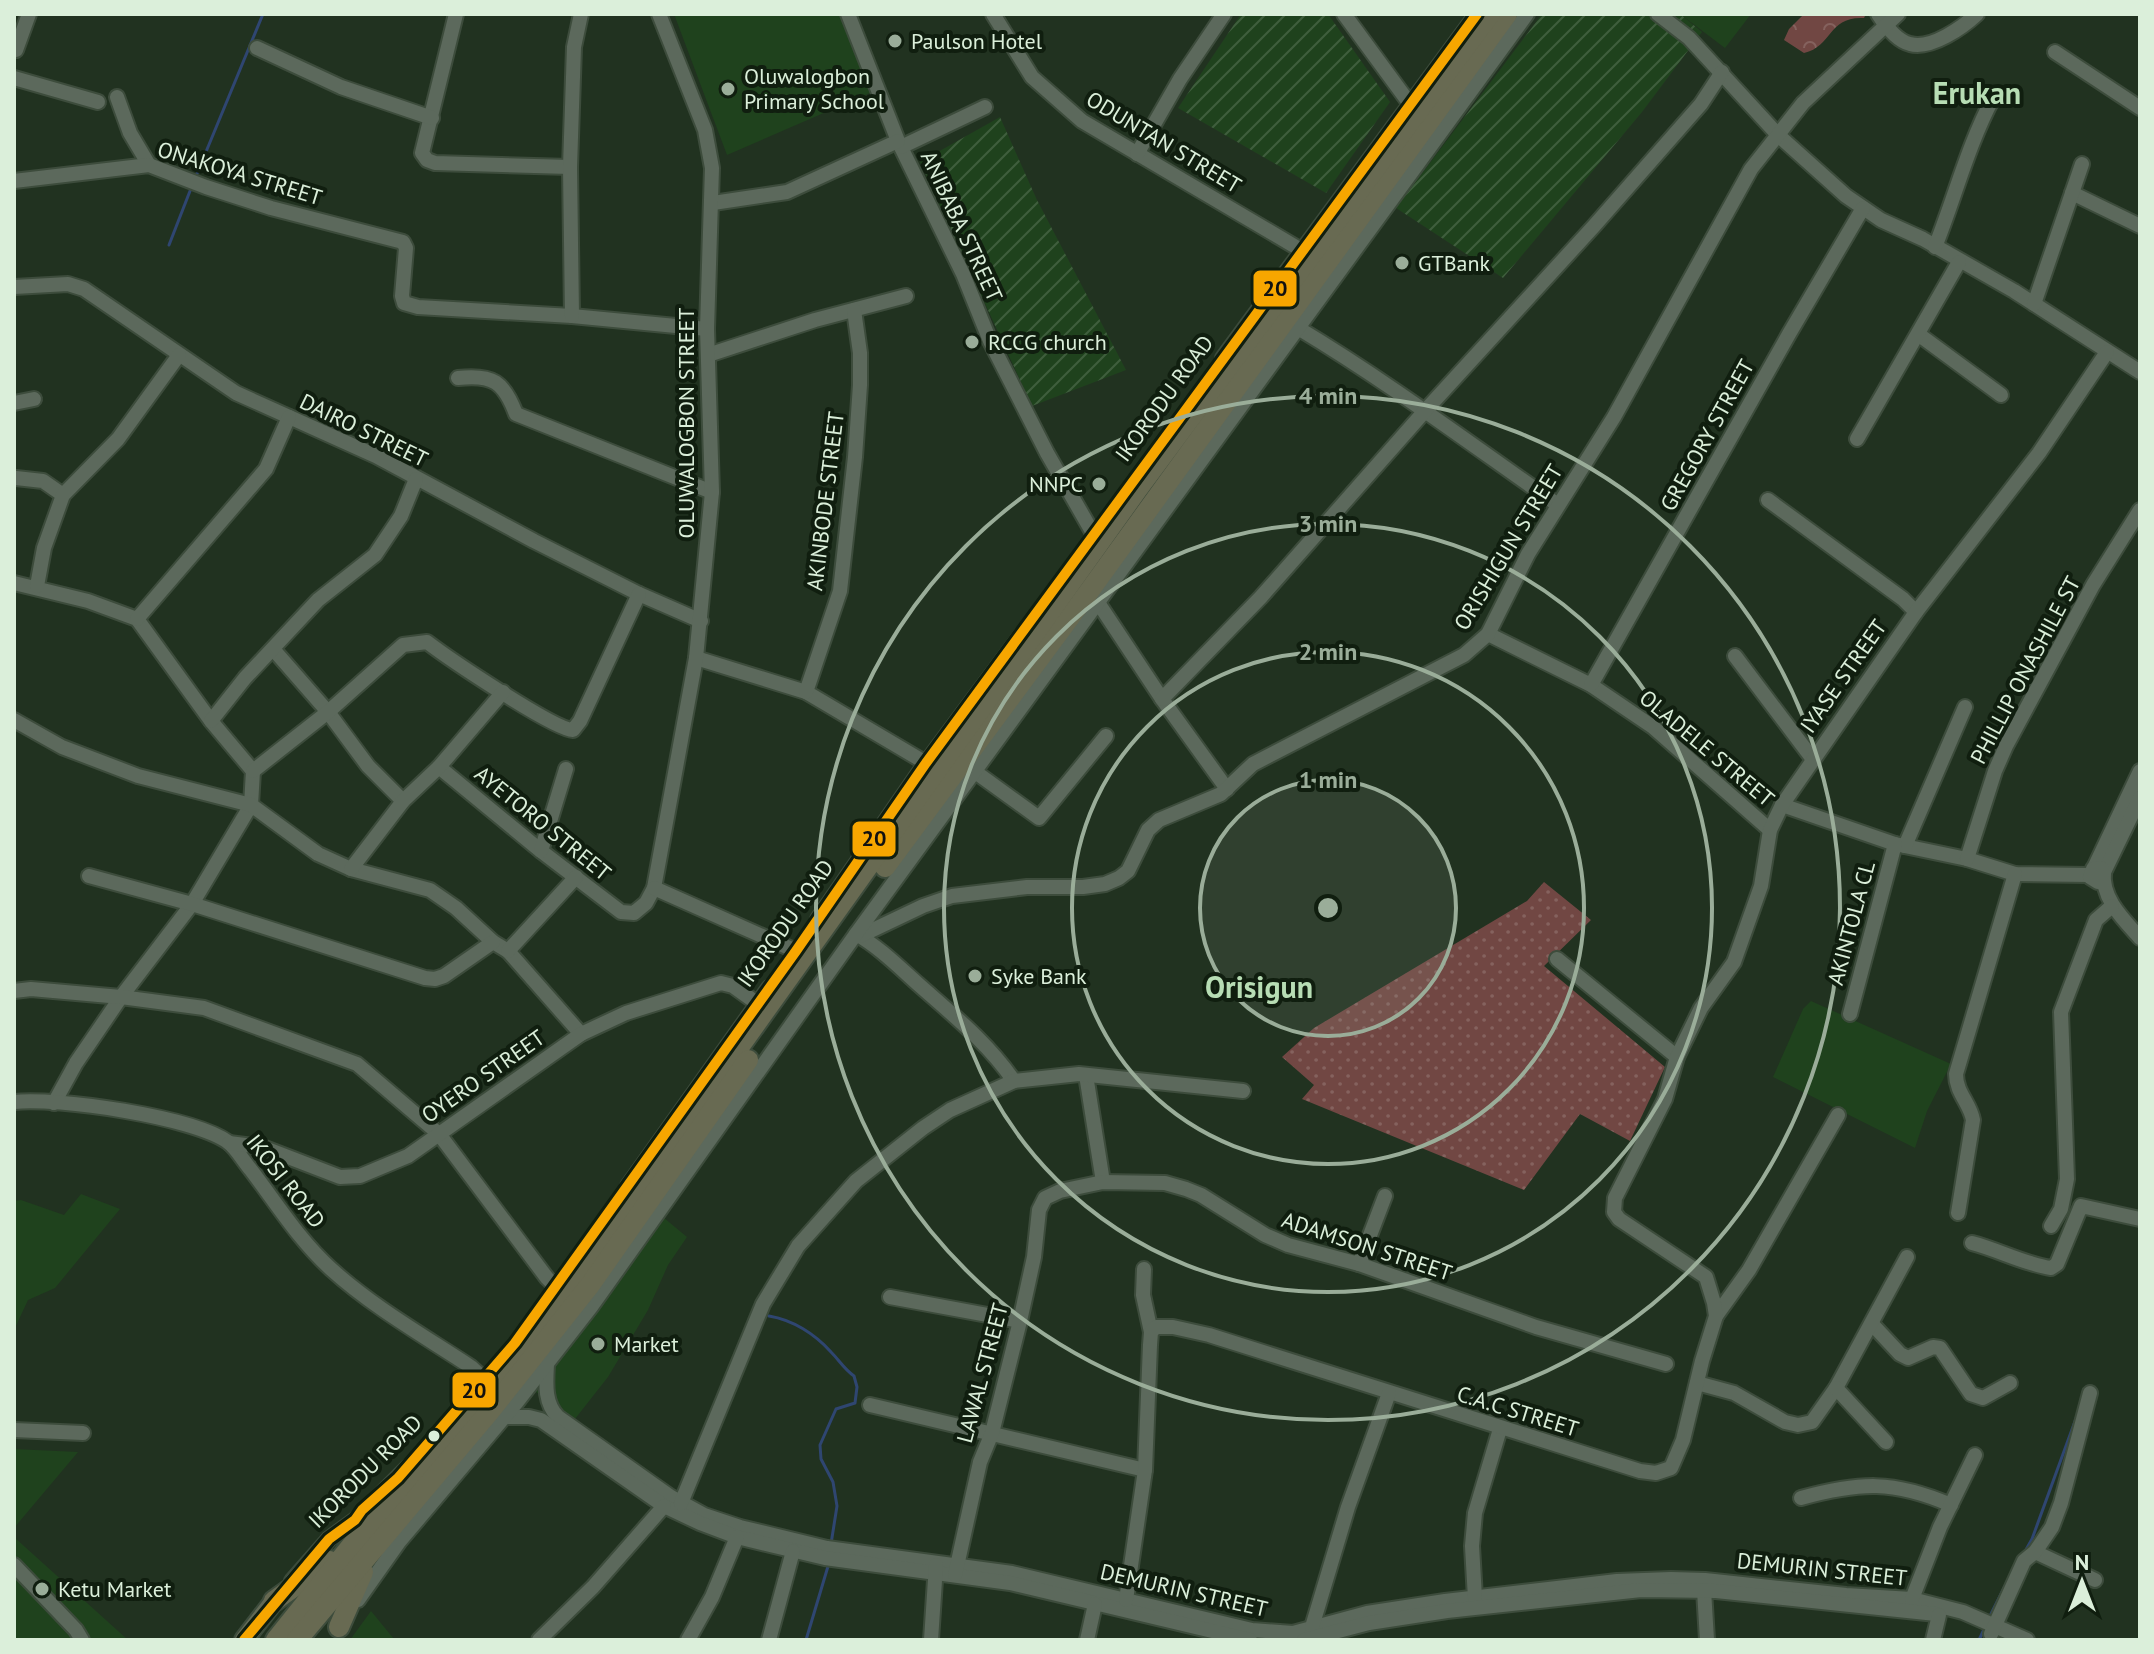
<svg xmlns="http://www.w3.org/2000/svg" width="2154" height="1654" font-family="'PT Sans',sans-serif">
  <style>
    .built { fill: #1f421d }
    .industrial { fill: url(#industrial-furrows) }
    .grass { fill: url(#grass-dots) }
    .forest { fill: url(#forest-crowns) }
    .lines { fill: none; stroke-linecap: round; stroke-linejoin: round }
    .stream { stroke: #2f4671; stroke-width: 3 }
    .minor-casing { stroke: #3d4c3c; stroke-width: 18 }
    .major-casing { stroke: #3d4c3c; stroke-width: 22 }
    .highway-casing { stroke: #3d4c3c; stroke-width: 24 }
    .minor { stroke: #5c695c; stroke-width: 14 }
    .major { stroke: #636a56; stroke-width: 18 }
    .highway { stroke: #686a52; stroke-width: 20 }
    .bus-1-casing { stroke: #101e0f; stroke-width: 16 }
    .bus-1 { stroke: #f7a600; stroke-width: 10 }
    .ring { fill: none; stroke: #9aad99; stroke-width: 4 }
    .poi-dot { fill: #9aad99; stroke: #101e0f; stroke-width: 3 }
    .bus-dot { fill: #dbefda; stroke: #101e0f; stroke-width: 3 }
    .labels { text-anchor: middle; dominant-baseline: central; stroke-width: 8; stroke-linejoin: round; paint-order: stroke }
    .poi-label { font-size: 22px; fill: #dbefda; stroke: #101e0f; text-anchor: start }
    .street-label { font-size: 22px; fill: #dbefda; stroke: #101e0f }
    .district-label { font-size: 30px; font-weight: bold; fill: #b7ddb4; stroke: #101e0f }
    .centre { fill: #9aad99; stroke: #101e0f; stroke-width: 4 }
    .ring-label { font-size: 24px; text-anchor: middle; font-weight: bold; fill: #9aad99; stroke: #101e0f; stroke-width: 8; stroke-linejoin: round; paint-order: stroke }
    .line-badge { stroke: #101e0f; stroke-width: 3 }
    .pale-badge-label { font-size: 22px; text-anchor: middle; font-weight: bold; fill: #111 }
  </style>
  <defs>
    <pattern id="industrial-furrows" width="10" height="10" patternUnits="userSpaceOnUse" patternTransform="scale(2)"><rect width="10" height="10" fill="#1f421d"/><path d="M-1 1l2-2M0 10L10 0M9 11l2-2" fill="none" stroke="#3f5e3d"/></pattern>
    <pattern id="grass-dots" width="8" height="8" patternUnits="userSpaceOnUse" patternTransform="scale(2)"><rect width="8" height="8" fill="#714743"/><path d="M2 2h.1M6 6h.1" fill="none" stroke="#85625e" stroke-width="1.8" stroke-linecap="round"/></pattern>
    <pattern id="forest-crowns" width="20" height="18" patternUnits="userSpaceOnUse" patternTransform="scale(2)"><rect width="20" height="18" fill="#714743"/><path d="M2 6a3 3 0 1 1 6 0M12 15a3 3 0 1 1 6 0" fill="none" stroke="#85625e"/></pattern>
  </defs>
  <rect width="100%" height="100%" fill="#213220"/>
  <g class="built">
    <path d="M674 14H840L870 93 727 155Z"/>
    <path d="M1680 14H1751L1725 48Z"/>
    <path d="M1811 1001 1951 1064 1927 1111 1915 1148 1773 1077 1803 1009Z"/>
    <path d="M81 1194 120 1209 55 1288 28 1300 14 1330V1201L21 1200 64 1215Z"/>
    <path d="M664 1218 687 1237 668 1265 648 1310 608 1377 571 1424 534 1390Z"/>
    <path d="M14 1449 78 1452 14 1528Z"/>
    <path d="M14 1537 128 1640H14Z"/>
    <path d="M371 1611 389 1633 395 1640H350Z"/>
  </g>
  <g class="industrial">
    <path d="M1241 14H1328L1390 102 1326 193 1178 108Z"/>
    <path d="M1542 14H1680L1702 32 1642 112 1503 278 1396 208Z"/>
    <path d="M1000 117 1037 200 1126 370 1032 406 920 162Z"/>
  </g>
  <path class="grass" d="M1544 882 1591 920 1544 966 1665 1067 1630 1141 1580 1114 1524 1190 1302 1099 1314 1085 1282 1057 1314 1028 1527 901Z"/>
  <path class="forest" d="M1804 14H1866L1864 18C1828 16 1833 46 1804 53L1784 40 1789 29Z"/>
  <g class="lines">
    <g class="stream">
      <path d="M196 176 263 14"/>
      <path d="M169 245 190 191"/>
      <path d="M769 1316C793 1320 815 1334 831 1352 839 1360 844 1369 854 1376L857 1387 855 1403 836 1409 820 1445 821 1459 833 1482 837 1506 831 1544"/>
      <path d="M2023 1555 2032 1539 2078 1413"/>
      <path d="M1989 1618 2005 1586"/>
      <path d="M806 1640 829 1563"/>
      <path d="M1979 1640 1986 1625"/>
    </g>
    <defs>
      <g id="minor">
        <path d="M456 14 422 153 427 160 435 163 570 167"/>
        <path d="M848 14 898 141 963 274 990 341 1047 453 1094 535"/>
        <path d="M993 14 1032 77 1082 121 1301 250"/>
        <path d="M1344 14 1410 104"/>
        <path d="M1658 14 1689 38 1778 135 1846 196 1881 220 1923 239 2014 291 2140 372"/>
        <path d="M1878 14C1885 25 1897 41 1910 44 1931 50 1963 27 1977 14"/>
        <path d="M257 48 341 87 432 118"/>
        <path d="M16 50 29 14"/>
        <path d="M2055 52 2140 108"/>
        <path d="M14 78 98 102"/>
        <path d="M117 97 130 133 149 165"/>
        <path d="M901 147 985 107"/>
        <path d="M1137 154 1180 79 1224 14"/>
        <path d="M14 181 149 165 206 187 271 208 403 242 406 248 402 296 404 303 418 307 572 316 707 329"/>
        <path d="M2072 193 2140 226"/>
        <path d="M713 203 787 192 898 141"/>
        <path d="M1935 247C1955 197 1968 145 1993 98"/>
        <path d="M14 287 68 284 84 289 236 393 376 456 534 541 639 594 701 621"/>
        <path d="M2034 304 2082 164"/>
        <path d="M572 316 570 167 574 47 581 14"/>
        <path d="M1298 328C1388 382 1472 445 1558 505"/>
        <path d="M1918 334 2001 395"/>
        <path d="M708 355 815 320 906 296"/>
        <path d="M1223 358 1477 14"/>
        <path d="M458 378C493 374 504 382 516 414L712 492"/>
        <path d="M14 403 34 399"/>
        <path d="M1857 439 1959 262"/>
        <path d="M16 478 43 481 63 495"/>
        <path d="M1768 500 1903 599 1916 612"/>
        <path d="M14 583 88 601 137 619 211 721 253 771 251 805 192 904 121 997 76 1063 54 1103"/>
        <path d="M37 586 44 548 63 495 118 439 179 355"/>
        <path d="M1097 601 1162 699 1227 789"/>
        <path d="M137 619 266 469 289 417"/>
        <path d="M1488 634 1591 685 1653 727 1770 830"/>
        <path d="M273 649 328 712 368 766 403 801"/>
        <path d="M1735 656 1812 758"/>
        <path d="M696 658 806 692 926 763"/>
        <path d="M1591 685 1789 334 1863 208"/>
        <path d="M806 692 840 591 855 457 860 385V353L854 310"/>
        <path d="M1162 699 1261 597 1424 412 1594 226 1701 104 1722 72"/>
        <path d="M14 720 62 747 138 776 251 805 318 854 351 869 430 890 456 908 493 942 508 951 581 1034"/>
        <path d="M211 721 245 678 318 600 375 555 401 516 416 479"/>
        <path d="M439 767 541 851 621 912 634 913 646 903 654 888 696 658 712 492 707 329 712 168 705 130 659 14"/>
        <path d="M253 771 328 712 403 645 427 642C448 658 553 729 573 730L580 721 639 594"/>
        <path d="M974 771 1039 818 1106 736"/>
        <path d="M1782 805 1895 844 1967 859 2015 874 2090 875"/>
        <path d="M1905 846 1965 707"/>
        <path d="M541 851 566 769"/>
        <path d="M1967 859 1995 771 2006 746 2093 585 2140 510"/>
        <path d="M2094 868 2140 771"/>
        <path d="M351 869 403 801 439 767 503 692"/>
        <path d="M2104 872 2140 798"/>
        <path d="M89 876 192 904 425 978 435 979 444 976 493 942"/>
        <path d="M2102 880 2098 882 2090 877 2093 869 2101 868 2104 872C2101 898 2123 919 2140 938"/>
        <path d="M654 888 796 951"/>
        <path d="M818 919 926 763 1022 634"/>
        <path d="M856 934C879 947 899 967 918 984 953 1015 988 1043 1014 1081"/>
        <path d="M860 936 923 906 952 896 1027 887H1083L1105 884 1119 878 1128 871 1148 830 1159 820 1221 794 1253 764 1464 655 1488 634 1528 554 1614 417 1751 169 1803 103 1898 14"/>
        <path d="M508 951 576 877"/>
        <path d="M1557 959 1677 1057"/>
        <path d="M14 991 31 989 121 997 204 1008 357 1064 439 1134 547 1278 556 1287"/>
        <path d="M1850 1014 1895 844"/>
        <path d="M1086 1075 1103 1182"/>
        <path d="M14 1102C57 1097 193 1117 228 1142 237 1149 244 1162 251 1170 277 1204 299 1240 331 1269 373 1307 424 1336 471 1367L484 1379"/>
        <path d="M229 1143 262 1147 340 1177 360 1176 408 1156 581 1034 626 1013 721 983 733 986 758 1004"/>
        <path d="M628 1186 769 988"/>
        <path d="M1958 1213 1973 1120C1970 1103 1956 1093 1956 1074L2015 874"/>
        <path d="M2051 1226 2061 1209 2067 1179 2061 1012 2096 920 2112 906"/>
        <path d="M1972 1243C1999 1250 2024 1264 2051 1268L2057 1264 2081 1206 2140 1219"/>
        <path d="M1359 1264 1385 1196"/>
        <path d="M1144 1269 1143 1295 1151 1332"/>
        <path d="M890 1297 1020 1321"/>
        <path d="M1716 1316 1749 1270 1838 1115"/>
        <path d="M1872 1324 1900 1354 1908 1358 1933 1347 1940 1348 1971 1394 1983 1398 2010 1383"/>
        <path d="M547 1364C546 1383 544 1403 558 1417L671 1497 704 1515 740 1527 827 1548 1012 1573 1252 1630 1293 1633 1367 1613 1445 1601 1617 1581 1671 1579 1705 1580 1846 1595 1912 1599 1963 1612 2027 1640"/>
        <path d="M1697 1383 1734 1393 1785 1422 1798 1425 1812 1422 1836 1388 1907 1257"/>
        <path d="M1836 1388 1886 1442"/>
        <path d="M870 1405 1145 1470"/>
        <path d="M505 1417H529L541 1420 664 1506 700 1523 737 1537 825 1558 1010 1583 1250 1640"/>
        <path d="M14 1430 83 1433"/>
        <path d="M1801 1498C1860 1482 1893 1480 1951 1505"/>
        <path d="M681 1503 763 1304 798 1246 856 1181 923 1128 950 1110 1014 1081 1079 1074 1243 1091"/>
        <path d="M2035 1552 2095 1580"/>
        <path d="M14 1565 76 1630 82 1640"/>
        <path d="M955 1575 980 1462 992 1433 1020 1321 1034 1257 1039 1210 1045 1198 1060 1191 1103 1182 1165 1183 1186 1189 1201 1195 1265 1235 1288 1245 1359 1264 1536 1327 1666 1364"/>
        <path d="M292 1581 329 1539 355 1520 408 1467"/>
        <path d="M1704 1590 1707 1640"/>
        <path d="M1475 1598 1472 1546 1475 1513 1500 1429"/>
        <path d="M1912 1599 1940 1527 1975 1455"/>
        <path d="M358 1600 399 1542 517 1402 591 1307 856 934 1527 14"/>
        <path d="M1126 1600 1145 1470 1150 1345 1151 1332 1156 1327H1173L1209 1335 1640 1471 1656 1473 1671 1468 1683 1440 1702 1361 1716 1316 1714 1303 1706 1277 1619 1219 1614 1212 1615 1198 1665 1099 1677 1057 1701 1008 1734 962 1761 886 1770 830 1782 805 1916 612 2039 453 2107 352"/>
        <path d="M1312 1627 1348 1507 1389 1393"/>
        <path d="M1991 1634 2024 1561 2035 1552 2052 1527 2061 1503 2090 1393"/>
        <path d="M539 1640 593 1587 664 1506"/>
        <path d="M688 1640 712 1597 737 1537"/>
        <path d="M769 1640 793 1551"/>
        <path d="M931 1640 936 1565"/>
        <path d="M1087 1640 1095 1604"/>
        <path d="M1304 1640 1369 1623 1447 1611 1641 1590 1716 1591 1936 1614"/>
        <path d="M1933 1640 1939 1615"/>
      </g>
      <path id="major" d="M244 1640 274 1601"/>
      <g id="highway">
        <path d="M885 867 1090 590 1507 14"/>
        <path d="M274 1601 330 1561"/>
        <path d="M339 1627 363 1572"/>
        <path d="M276 1640 352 1545 491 1386 562 1295 1137 490 1490 14"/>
        <path d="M297 1640 490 1411 590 1285 748 1060"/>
      </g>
    </defs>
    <use href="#minor" class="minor-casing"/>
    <use href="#major" class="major-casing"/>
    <use href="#highway" class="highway-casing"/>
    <use href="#minor" class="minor"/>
    <use href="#major" class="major"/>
    <use href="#highway" class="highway"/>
    <defs>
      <path id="bus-1" d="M244 1640 329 1539 355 1520 362 1510 398 1478 515 1343 796 951 926 763 1477 14"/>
    </defs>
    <use href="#bus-1" class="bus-1-casing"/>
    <use href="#bus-1" class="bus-1"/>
  </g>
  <circle cx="1328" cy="908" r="128" fill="#9aad99" fill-opacity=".12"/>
  <g class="ring">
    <circle cx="1328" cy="908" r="128"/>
    <circle cx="1328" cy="908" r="256"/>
    <circle cx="1328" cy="908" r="384"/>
    <circle cx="1328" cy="908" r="512"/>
  </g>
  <g class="poi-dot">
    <circle cx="895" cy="41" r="8"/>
    <circle cx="728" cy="89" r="8"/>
    <circle cx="1402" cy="263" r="8"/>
    <circle cx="972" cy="342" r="8"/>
    <circle cx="1099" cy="484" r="8"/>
    <circle cx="975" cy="976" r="8"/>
    <circle cx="598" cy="1344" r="8"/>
    <circle cx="42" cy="1589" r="8"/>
  </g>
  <circle class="bus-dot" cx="434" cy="1436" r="7"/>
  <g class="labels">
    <g class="poi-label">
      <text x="911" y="41">Paulson Hotel</text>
      <text x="744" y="76">Oluwalogbon<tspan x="744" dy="25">Primary School</tspan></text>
      <text x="1418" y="263">GTBank</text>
      <text x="988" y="342">RCCG church</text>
      <text x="1083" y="484" text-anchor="end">NNPC</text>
      <text x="991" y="976">Syke Bank</text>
      <text x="614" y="1344">Market</text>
      <text x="58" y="1589">Ketu Market</text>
    </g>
    <g class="street-label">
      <text transform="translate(1164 142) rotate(31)">ODUNTAN STREET</text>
      <text transform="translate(240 173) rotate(17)">ONAKOYA STREET</text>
      <text transform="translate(962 226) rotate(65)">ANIBABA STREET</text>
      <text transform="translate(1164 398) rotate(-54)">IKORODU ROAD</text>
      <text transform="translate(686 423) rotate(-90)">OLUWALOGBON STREET</text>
      <text transform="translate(364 430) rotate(26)">DAIRO STREET</text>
      <text transform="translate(1707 435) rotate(-61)">GREGORY STREET</text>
      <text transform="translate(825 501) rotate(-83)">AKINBODE STREET</text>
      <text transform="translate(1508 547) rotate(-59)">ORISHIGUN STREET</text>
      <text transform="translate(2025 670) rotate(-62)">PHILLIP ONASHILE ST</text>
      <text transform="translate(1843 676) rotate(-55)">IYASE STREET</text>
      <text transform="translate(1707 748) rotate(40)">OLADELE STREET</text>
      <text transform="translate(543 823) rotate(39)">AYETORO STREET</text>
      <text transform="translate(785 923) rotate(-55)">IKORODU ROAD</text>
      <text transform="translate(1851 923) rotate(-75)">AKINTOLA CL</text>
      <text transform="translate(483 1076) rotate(-35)">OYERO STREET</text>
      <text transform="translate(286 1181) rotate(52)">IKOSI ROAD</text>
      <text transform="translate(1367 1246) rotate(18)">ADAMSON STREET</text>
      <text transform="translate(982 1373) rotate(-75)">LAWAL STREET</text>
      <text transform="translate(1518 1411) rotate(17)">C.A.C STREET</text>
      <text transform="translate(365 1471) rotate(-45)">IKORODU ROAD</text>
      <text transform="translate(1822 1569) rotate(6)">DEMURIN STREET</text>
      <text transform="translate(1184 1590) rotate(13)">DEMURIN STREET</text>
    </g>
    <g class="district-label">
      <text x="1977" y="92">Erukan</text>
      <text x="1259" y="986">Orisigun</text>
    </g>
  </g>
  <circle cx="1328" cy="908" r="12" class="centre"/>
  <g class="ring-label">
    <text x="1328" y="404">4 min</text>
    <text x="1328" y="532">3 min</text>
    <text x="1328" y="660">2 min</text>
    <text x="1328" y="788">1 min</text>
  </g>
  <g class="line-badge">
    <rect x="1252" y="269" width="46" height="39" rx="8" fill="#f7a600"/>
    <rect x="851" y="820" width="46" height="38" rx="8" fill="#f7a600"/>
    <rect x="451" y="1371" width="46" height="38" rx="8" fill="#f7a600"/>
  </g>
  <g class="pale-badge-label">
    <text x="1275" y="296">20</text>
    <text x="874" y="846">20</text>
    <text x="474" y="1398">20</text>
  </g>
  <rect width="2154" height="1654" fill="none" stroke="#dbefda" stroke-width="32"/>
  <g transform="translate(2082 1582)" stroke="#101e0f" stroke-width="6" paint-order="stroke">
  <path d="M0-6L14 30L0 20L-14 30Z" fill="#dbefda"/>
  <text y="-12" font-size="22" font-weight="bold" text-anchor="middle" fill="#dbefda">N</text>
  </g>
</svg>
